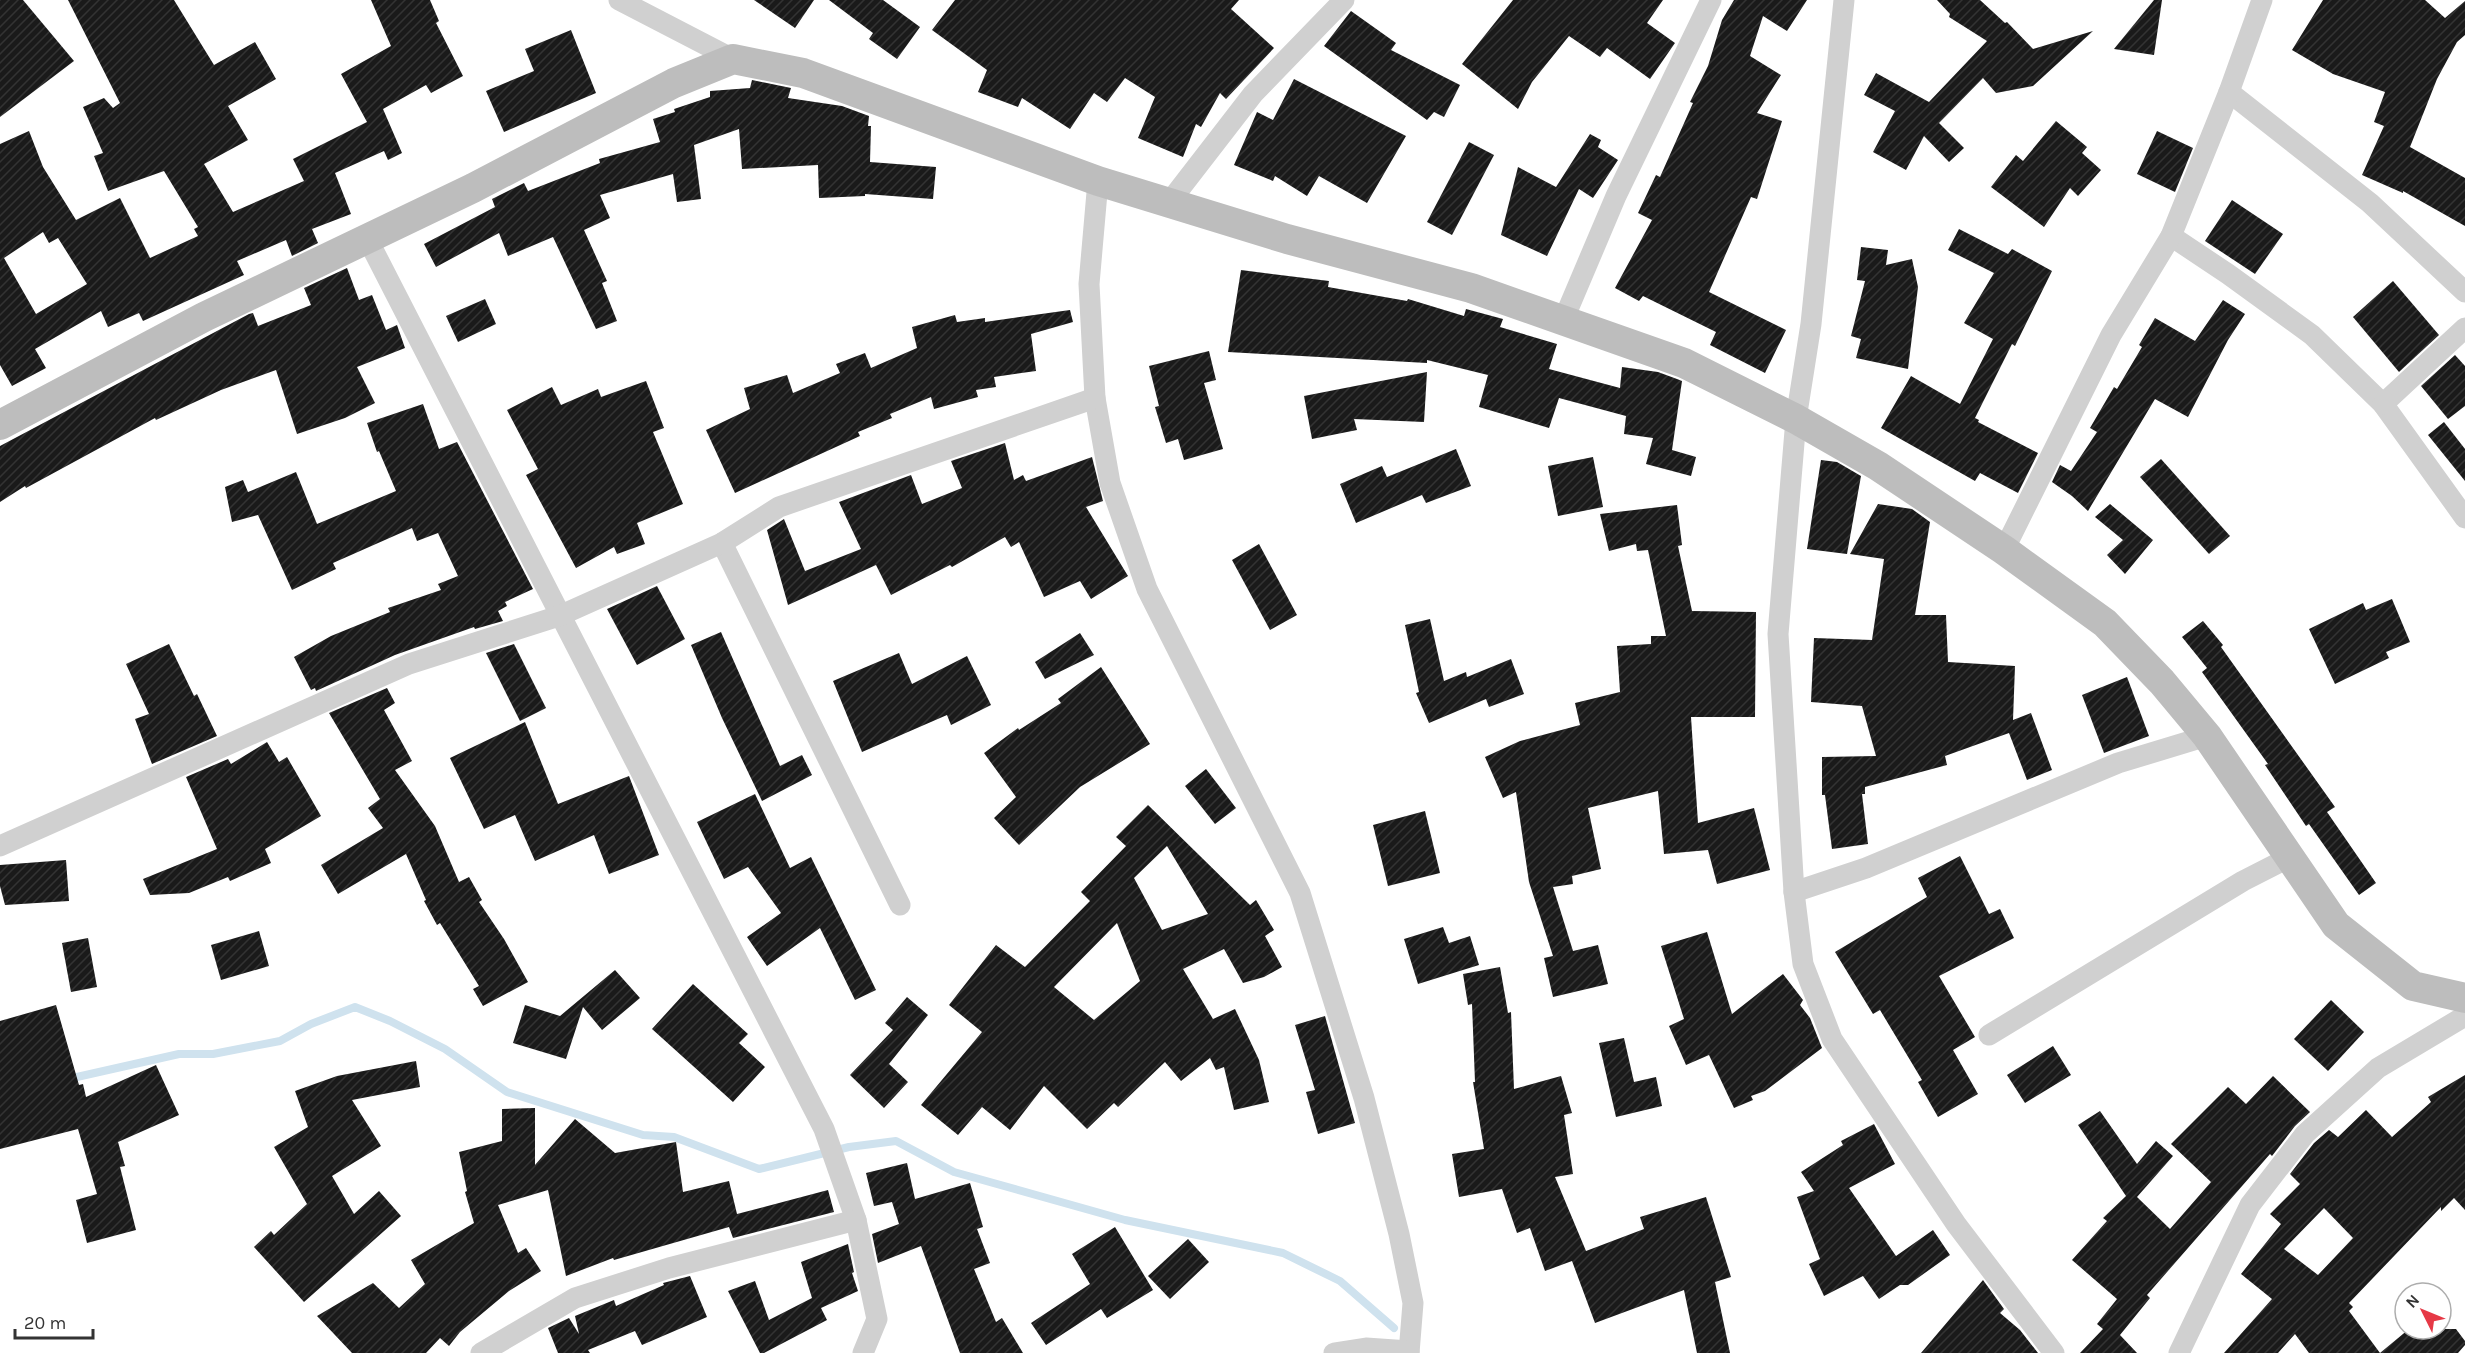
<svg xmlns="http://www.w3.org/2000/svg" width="2465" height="1353" font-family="Karla,sans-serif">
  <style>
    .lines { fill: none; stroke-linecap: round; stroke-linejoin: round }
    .stream { stroke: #cfe2ee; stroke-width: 8 }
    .building { fill: url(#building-hatch); fill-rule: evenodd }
    .street { stroke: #d0d0d0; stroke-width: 21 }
    .secondary { stroke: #bdbdbd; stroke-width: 30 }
  </style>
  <defs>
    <pattern id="building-hatch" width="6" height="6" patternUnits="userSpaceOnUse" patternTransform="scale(1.5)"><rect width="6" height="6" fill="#1a1a1a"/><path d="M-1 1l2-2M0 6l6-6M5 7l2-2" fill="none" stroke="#333"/></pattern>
  </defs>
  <rect width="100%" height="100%" fill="#fff"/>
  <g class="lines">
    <path class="stream" d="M68 1079 179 1054H213L280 1041 311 1024 355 1007 390 1021 445 1049 507 1092 643 1135 674 1137 759 1169 849 1147 896 1141 954 1172 1125 1220 1283 1253 1340 1281 1394 1328"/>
  </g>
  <g class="building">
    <path d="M0 0H23L74 61 0 117Z"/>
    <path d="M68 0H174L214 65 255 42 276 79 228 106 248 140 204 164 233 212 304 181 293 159 367 122 341 74 391 46 371 0H430L439 21 436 23 463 76 431 93 426 85 383 109 402 153 388 160 384 151 335 173 351 214 312 229 318 243 292 256 286 240 237 261 244 275 143 321 139 313 108 327 101 311 35 349 46 368 12 386 0 365V144L29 131 43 167 76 220 120 198 150 258 198 236 194 229 198 227 164 171 108 191 94 156 103 153 83 107 104 98 113 108 120 103ZM43 232 49 243 58 238 87 284 36 314 4 258Z"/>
    <path d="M754 0H814L795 28Z"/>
    <path d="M829 0H883L920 27 897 59 869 39 873 33Z"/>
    <path d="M955 0H1239L1231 9 1274 48 1226 99 1220 93 1201 127 1196 124 1183 157 1138 138 1155 97 1125 78 1107 102 1094 93 1070 129 1022 98 1018 107 978 92 987 70 932 30Z"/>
    <path d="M1513 0H1663L1647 23 1675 43 1650 79 1607 48 1600 57 1569 36 1532 82 1518 109 1462 64Z"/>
    <path d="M1734 0H1807L1787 31 1763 16 1750 56 1781 75 1757 113 1782 121 1757 199 1751 197 1709 292 1786 330 1765 373 1710 345 1716 332 1643 296 1639 301 1615 288 1652 220 1638 213 1656 175 1660 177 1693 103 1690 102 1708 66 1722 20Z"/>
    <path d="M1937 0H1980L2005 23 2007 22 2033 49 2093 31 2033 86 1996 93 1983 78 1939 123 1964 148 1949 162 1924 136 1906 170 1873 152 1895 111 1864 95 1876 73 1929 102 1987 41 1949 17 1950 14Z"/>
    <path d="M2154 0H2162L2154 55 2114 49Z"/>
    <path d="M2323 0H2425L2445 18 2465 1V35L2457 42 2437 79 2410 147 2465 178V226L2403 191V193L2362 175 2384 126 2374 122 2385 92 2333 74 2292 50Z"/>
    <path d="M1351 11 1396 43 1391 50 1460 85 1444 117 1434 112 1427 120 1324 46Z"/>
    <path d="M571 30 596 93 504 132 486 91 534 71 525 49Z"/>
    <path d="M1294 79 1406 136 1367 203 1319 176 1307 196 1275 176 1273 181 1234 165 1257 112 1273 120Z"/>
    <path d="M752 80 791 88 788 98 842 106 869 116 868 126H871L870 162 936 167 933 199 865 194V196L819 198 818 165 742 169 739 129 694 145 701 199 677 202 673 174 600 195 610 218 584 230 607 281 602 283 617 321 596 329 553 237 508 256 499 233 436 267 424 244 495 207 492 199 524 183 528 191 600 163 599 159 660 142 653 119 675 112 674 109 710 97V91L750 88Z"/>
    <path d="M2056 121 2087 147 2082 153 2101 170 2078 196 2070 188 2044 227 1991 187 2016 155 2023 161Z"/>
    <path d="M2157 131 2193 148 2175 192 2137 174Z"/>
    <path d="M1590 134 1601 140 1598 147 1618 160 1593 198 1579 189 1547 256 1501 235 1518 167 1556 187Z"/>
    <path d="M1469 142 1494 155 1452 235 1427 222Z"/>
    <path d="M2232 200 2283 234 2255 274 2205 241Z"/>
    <path d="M1959 229 2008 254 2012 249 2052 271 2015 346 2012 344 1975 418 1979 420 1978 422 2038 453 2018 493 1980 473 1975 481 1881 428 1911 376 1960 404 1993 339 1964 323 1994 273 1948 250Z"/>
    <path d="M1861 247 1888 250 1886 265 1912 259 1918 287 1908 369 1856 358 1861 339 1851 336 1865 281 1857 280Z"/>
    <path d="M347 268 359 300 372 295 386 330 397 325 405 348 357 367 375 403 345 418 297 434 276 370 221 390 156 420 155 418 26 488 25 486 0 502V446L249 314 253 313 258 326 311 305 304 288Z"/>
    <path d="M1241 270 1329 281 1328 287 1407 301 1408 299 1464 316 1466 309 1503 319 1500 327 1557 344 1549 369 1620 388 1622 367 1658 372 1677 379 1682 381 1672 450 1696 457 1691 476 1646 464 1653 438 1624 434 1626 416 1559 398 1549 428 1479 407 1488 375 1427 360V363L1228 352Z"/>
    <path d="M2393 281 2439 335 2399 372 2353 317Z"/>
    <path d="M485 299 496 324 458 342 446 316Z"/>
    <path d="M2223 300 2245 314 2228 340 2188 417 2155 399 2088 511 2072 496 2052 482 2060 465 2071 471 2097 432 2090 428 2114 387 2117 389 2142 347 2139 345 2155 318 2195 341Z"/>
    <path d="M1070 310 1073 322 1031 334 1036 371 994 377 996 387 976 390 978 397 934 409 931 397 890 414 892 418 858 432 860 436 735 493 706 430 750 409 744 388 787 375 793 393 840 373 836 364 865 353 871 368 917 348 912 327 955 315 957 322 985 318V322Z"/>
    <path d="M1209 351 1216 380 1204 383 1223 449 1184 460 1178 439 1166 443 1155 407 1159 406 1149 366Z"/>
    <path d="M2455 355 2465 366V406L2448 419 2421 386Z"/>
    <path d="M1427 372 1424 422 1354 419 1357 430 1312 439 1304 396Z"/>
    <path d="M646 381 664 428 653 432 683 504 637 523 645 544 617 554 614 547 576 568 526 475 538 469 507 410 552 387 561 405 598 389 601 397Z"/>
    <path d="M423 404 439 449 457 442 533 589 505 602 507 606 498 611 503 621 475 629 474 627 395 655 316 691 315 688 311 690 294 657 331 636 390 612 388 608 441 590 438 584 458 576 438 533 417 541 412 528 333 563 336 569 292 590 258 515 232 522 225 487 243 480 248 492 296 472 317 524 396 491 379 451 377 452 367 423Z"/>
    <path d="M2444 422 2465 449V481L2428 435Z"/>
    <path d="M1005 443 1014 480 1023 475 1026 481 1092 457 1103 501 1086 507 1128 576 1091 599 1080 581 1044 597 1019 542 1011 547 1005 537 952 567 950 565 891 595 876 565 788 605 767 530 784 519 805 571 861 549 839 502 911 475 922 504 962 488 951 461Z"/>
    <path d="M1456 449 1471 486 1426 503 1422 495 1356 523 1340 484 1382 466 1387 477Z"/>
    <path d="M1593 457 1603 507 1558 516 1548 466Z"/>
    <path d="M2161 459 2230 536 2209 554 2140 477Z"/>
    <path d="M1821 460 1837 462 1861 476 1847 554 1807 549Z"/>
    <path d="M1878 504 1912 509 1930 522 1915 615H1946L1948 662 2015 666 2013 720 2031 713 2052 770 2027 780 2009 733 1945 756 1947 765 1865 787V794H1862L1868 844 1832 849 1825 795H1822V757L1876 756 1862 706 1811 702 1814 638 1872 640 1884 559 1850 554Z"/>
    <path d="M2110 504 2153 540 2125 574 2107 555 2123 540 2095 517Z"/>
    <path d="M1677 505 1682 545 1678 546 1692 611 1756 612 1755 717H1691L1698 823 1754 808 1770 870 1717 884 1708 850 1664 854 1658 791 1588 808 1601 869 1572 876 1573 884 1553 887 1573 951 1598 945 1608 984 1553 997 1544 958 1553 956 1529 882 1516 792 1503 798 1485 757 1520 741 1580 725 1575 703 1620 692 1617 646 1651 644V636H1666L1648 550 1637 551 1636 544 1609 551 1600 514Z"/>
    <path d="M1259 544 1297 615 1270 630 1232 560Z"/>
    <path d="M657 586 685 639 637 665 607 609Z"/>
    <path d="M2392 599 2410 642 2386 652 2389 658 2335 684 2309 629 2363 603 2366 610Z"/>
    <path d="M1430 619 1444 681 1466 672 1467 677 1511 659 1524 694 1489 707 1486 699 1429 723 1416 693 1419 692 1405 625Z"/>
    <path d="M2203 621 2223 645 2221 647 2335 807 2327 812 2376 883 2359 895 2309 824 2306 826 2265 765 2268 764 2202 672 2207 668 2182 637Z"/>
    <path d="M721 632 780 766 802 755 812 775 762 801 722 718 691 645Z"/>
    <path d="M1080 633 1094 655 1045 679 1035 662Z"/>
    <path d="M169 644 194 696 197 694 217 736 152 764 135 719 149 714 126 664Z"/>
    <path d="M514 644 546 708 520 721 486 653Z"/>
    <path d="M899 653 912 684 967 656 991 705 951 725 947 715 862 752 833 681Z"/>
    <path d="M1101 667 1150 744 1080 787 1019 845 994 818 1016 797 984 753 1018 728 1019 730 1061 703 1058 699Z"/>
    <path d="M2127 677 2149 736 2104 753 2082 695Z"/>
    <path d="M387 688 395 703 384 710 412 761 395 770 435 826 459 882 469 877 482 900 479 902 504 939 528 982 483 1006 473 989 479 986 440 923 437 925 424 901 426 900 406 854 338 894 321 865 383 828 368 808 380 799 329 713Z"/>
    <path d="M525 722 558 804 629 776 659 855 609 874 594 835 535 861 515 815 484 829 450 758Z"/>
    <path d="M267 742 279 762 287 757 321 816 265 849 271 863 230 881 228 877 189 893 150 895 143 879 217 849 186 777 228 759 231 764Z"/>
    <path d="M1206 769 1236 808 1215 824 1185 786Z"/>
    <path d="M755 794 790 868 811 857 876 990 855 1000 820 928 767 966 747 937 781 913 748 867 724 879 697 822Z"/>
    <path d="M1148 805 1250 905 1256 900 1274 930 1265 936 1282 967 1264 977 1243 983 1224 949 1183 969 1213 1019 1235 1009 1259 1060 1269 1102 1234 1110 1224 1067 1216 1070 1210 1058 1181 1081 1165 1062 1118 1107 1114 1103 1087 1129 1044 1086 1010 1130 982 1107 958 1135 921 1105 982 1032 949 1005 996 945 1025 967 1090 901 1081 892 1126 846 1116 837ZM1167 846 1208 914 1162 930 1134 878ZM1117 923 1140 981 1094 1020 1054 987Z"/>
    <path d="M1425 811 1440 873 1388 886 1373 825Z"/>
    <path d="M1960 856 1989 914 2000 909 2014 938 1939 976 1975 1037 1953 1050 1978 1094 1938 1117 1918 1082 1922 1080 1880 1010 1873 1014 1835 952 1927 897 1918 878Z"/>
    <path d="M66 860 69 901 5 905 0 886V865Z"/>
    <path d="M1443 927 1449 943 1470 936 1479 965 1418 984 1404 939Z"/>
    <path d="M259 931 269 966 221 980 211 945Z"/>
    <path d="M1707 932 1732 1014 1783 974 1803 1000 1800 1005 1810 1018 1822 1048 1765 1091 1751 1096 1753 1100 1734 1108 1709 1055 1686 1065 1669 1026 1684 1019 1661 946Z"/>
    <path d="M88 938 97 987 71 992 62 943Z"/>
    <path d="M1500 967 1508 1013 1511 1012 1514 1089 1561 1076 1572 1113 1564 1115 1573 1174 1555 1177 1586 1251 1644 1229 1640 1217 1706 1197 1731 1277 1715 1282 1730 1353H1697L1684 1290 1595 1323 1572 1261 1545 1271 1530 1228 1517 1233 1502 1189 1459 1197 1452 1154 1484 1149 1473 1082H1475L1472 1004 1468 1005 1463 974Z"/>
    <path d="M615 970 640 998 602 1030 583 1007 566 1059 513 1043 525 1005 560 1016Z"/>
    <path d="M693 984 748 1034 739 1043 765 1067 733 1102 652 1029Z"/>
    <path d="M907 997 928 1015 889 1064 908 1082 884 1108 850 1075 893 1030 885 1023Z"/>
    <path d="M2331 1000 2364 1032 2328 1071 2294 1039Z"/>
    <path d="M56 1005 79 1085 83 1084 86 1097 156 1065 179 1115 118 1142 125 1166 120 1167 136 1230 87 1243 76 1200 97 1194 78 1129 0 1149V1021Z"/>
    <path d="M1325 1016 1355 1123 1318 1134 1306 1092 1315 1090 1295 1025Z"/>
    <path d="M1624 1038 1634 1082 1656 1077 1662 1106 1616 1117 1599 1043Z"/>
    <path d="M2053 1046 2071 1075 2025 1103 2007 1075Z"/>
    <path d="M416 1061 420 1087 352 1100 381 1146 332 1176 354 1214 379 1191 401 1216 304 1302 254 1247 271 1231 274 1235 307 1204 274 1147 308 1127 295 1091 337 1076Z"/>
    <path d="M2465 1075V1210L2454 1198 2441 1211V1207L2349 1303 2353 1307 2349 1311 2380 1353 2409 1329H2456L2465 1341V1345L2458 1353H2309L2295 1334 2278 1353H2224L2272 1299 2241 1274 2281 1224 2270 1214 2300 1184 2290 1174 2314 1143 2329 1130 2338 1137 2366 1110 2392 1137 2431 1102 2428 1097ZM2324 1208 2353 1238 2318 1275 2284 1249Z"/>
    <path d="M2273 1076 2310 1112 2295 1126 2272 1156 2270 1154 2147 1295 2150 1298 2120 1335 2137 1353H2080L2103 1329 2097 1324 2117 1299 2072 1260 2107 1221 2103 1218 2126 1196 2078 1125 2100 1111 2137 1164 2156 1141 2173 1156 2137 1197 2170 1229 2211 1182 2171 1144 2228 1087 2246 1104Z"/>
    <path d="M535 1108V1165L575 1119 615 1153 676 1142 683 1192 729 1181 737 1214 828 1190 834 1212 733 1238 729 1227 614 1260 613 1258 566 1276 548 1190 498 1205 518 1253 526 1248 541 1271 509 1291 460 1332 449 1346 440 1338 426 1353H352L317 1316 373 1283 399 1308 425 1284 411 1260 474 1223 465 1192 467 1191 459 1152 502 1141V1109Z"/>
    <path d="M1874 1124 1895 1164 1849 1188 1896 1256 1933 1230 1950 1255 1908 1285H1900L1879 1299 1863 1276 1824 1296 1809 1264 1820 1259 1797 1197 1814 1191 1801 1172 1843 1145 1841 1141Z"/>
    <path d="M907 1163 915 1199 970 1183 983 1227 977 1229 990 1263 974 1269 996 1322 1002 1318 1023 1353H960L921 1246 878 1263 872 1234 899 1224 892 1202 874 1206 866 1173Z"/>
    <path d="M1115 1227 1153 1290 1107 1318 1101 1309 1046 1345 1031 1323 1090 1284 1072 1254Z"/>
    <path d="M1188 1239 1209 1262 1170 1299 1148 1276Z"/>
    <path d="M848 1244 854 1272 852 1273 858 1291 821 1308 827 1320 764 1353H760L728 1291 755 1281 769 1320 812 1298 801 1262Z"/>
    <path d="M690 1276 707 1317 642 1345 635 1331 588 1350 590 1353H558L548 1328 569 1318 579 1334 575 1316 614 1300 616 1306 664 1285 663 1283Z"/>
    <path d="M1983 1280 2004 1309 2000 1313 2020 1330 2038 1353H1921Z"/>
  </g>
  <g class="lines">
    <g class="street">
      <path d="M619 0 733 59"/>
      <path d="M1844 0 1811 324 1796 419 1778 634 1794 892 1803 964 1832 1039 1956 1224 2054 1353"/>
      <path d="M2229 92 2370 203 2465 292"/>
      <path d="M1098 181 1089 284 1095 398 1110 483 1147 589 1300 893 1364 1098 1399 1234 1413 1303 1409 1353"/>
      <path d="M1168 204 1253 94 1344 0"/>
      <path d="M2171 236 2228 274 2312 335 2383 404 2465 518"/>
      <path d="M367 238 824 1129 856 1220 877 1319 863 1353"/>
      <path d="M1563 321 1616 196 1711 0"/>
      <path d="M2383 404 2465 328"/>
      <path d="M722 543 900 905"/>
      <path d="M2004 550 2111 335 2171 236 2229 92 2262 0"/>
      <path d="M0 846 409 664 559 616 722 543 779 507 1095 398"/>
      <path d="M1794 892 1866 868 2118 763 2207 736"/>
      <path d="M1989 1035 2243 881 2288 858"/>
      <path d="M481 1353 575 1298 669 1268 856 1220"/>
      <path d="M1334 1353 1366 1348 1409 1351"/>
      <path d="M2179 1353 2250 1205 2305 1134 2378 1068 2465 1016"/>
    </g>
    <path class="secondary" d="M0 425 204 317 473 188 674 83 733 59 803 73 1098 181 1287 239 1471 288 1684 363 1796 419 1878 466 2004 550 2105 623 2162 682 2207 736 2336 925 2413 986 2465 998"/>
  </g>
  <g transform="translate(2423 1311) rotate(313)"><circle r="28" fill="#ffffff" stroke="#adadad" stroke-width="1.5"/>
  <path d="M0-4.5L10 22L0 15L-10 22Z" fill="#e63946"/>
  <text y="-9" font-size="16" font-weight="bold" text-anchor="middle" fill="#333333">N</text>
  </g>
  <path d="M15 1329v9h78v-9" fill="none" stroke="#333333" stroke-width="3"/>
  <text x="24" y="1329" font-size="18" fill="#333333" stroke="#ffffff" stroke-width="4.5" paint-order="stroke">20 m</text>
</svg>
